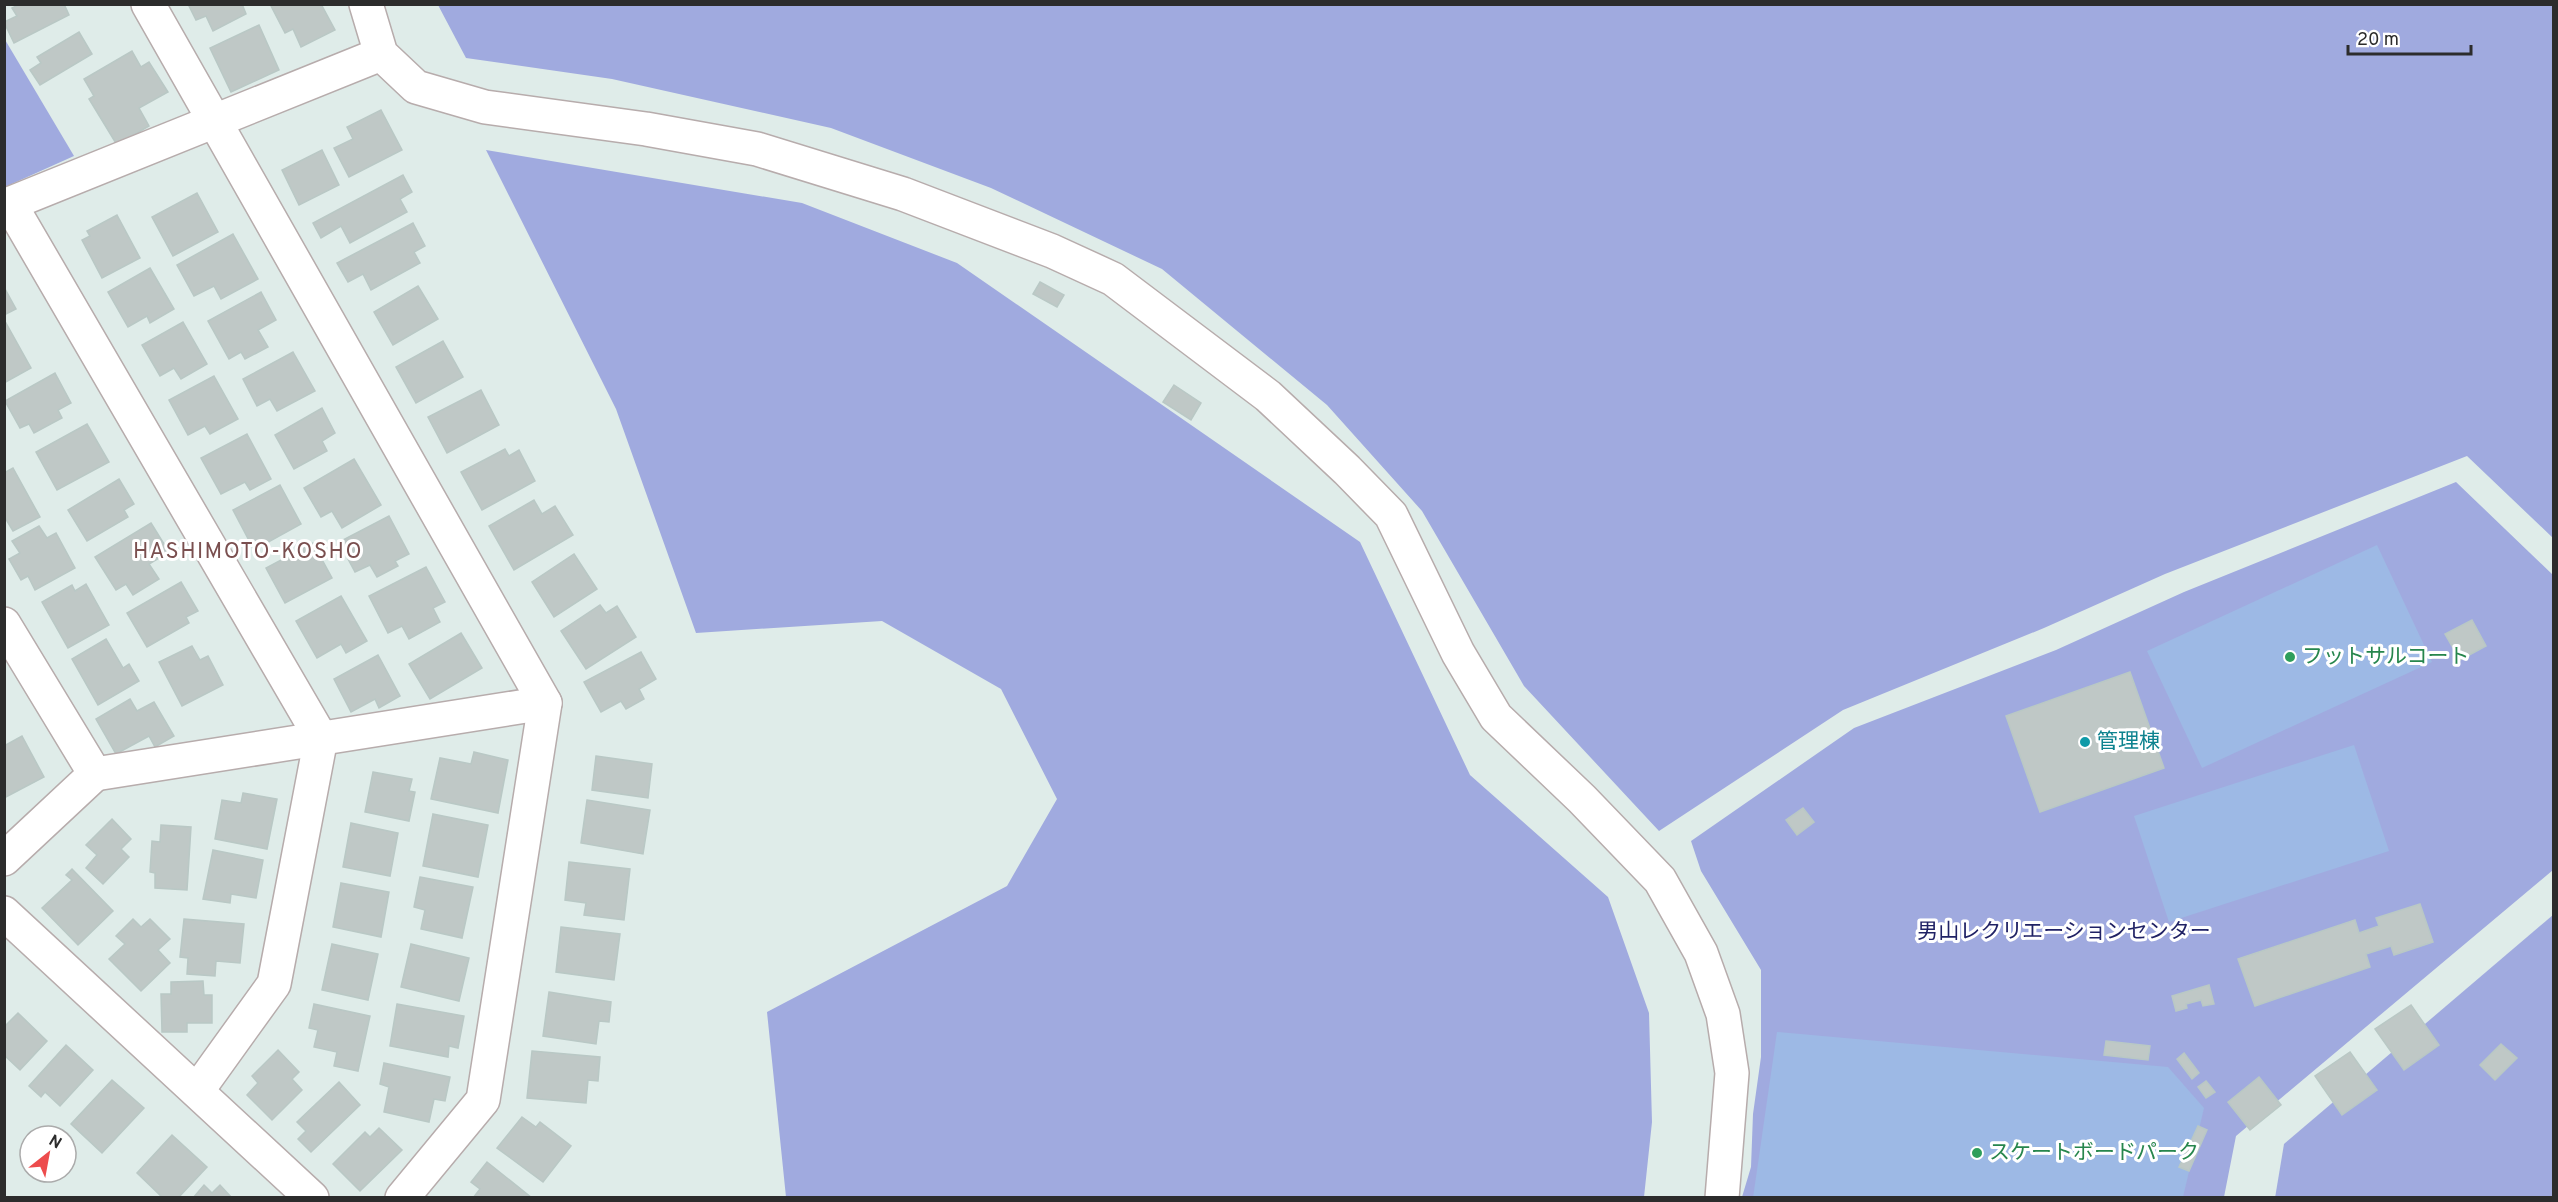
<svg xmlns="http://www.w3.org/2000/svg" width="2558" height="1202" font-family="Overpass,'Noto Sans JP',sans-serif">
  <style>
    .green { fill: #a0aadf }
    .pitch { fill: #9db9e5 }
    .building { fill: #bfc8c6; stroke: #b9c8c5; stroke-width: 1.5 }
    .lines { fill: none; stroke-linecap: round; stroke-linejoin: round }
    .street-casing { stroke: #b7acac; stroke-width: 36 }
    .secondary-casing { stroke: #b7acac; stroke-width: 36 }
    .street { stroke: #fff; stroke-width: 33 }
    .secondary { stroke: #fff; stroke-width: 33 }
    .leisure-dot { fill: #2e9e5b; stroke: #fff; stroke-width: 2 }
    .culture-dot { fill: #0f9aa8; stroke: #fff; stroke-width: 2 }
    .labels { text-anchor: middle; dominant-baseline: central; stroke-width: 6; stroke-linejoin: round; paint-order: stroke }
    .leisure-label { font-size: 21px; fill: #27864d; stroke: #fff; text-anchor: start }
    .culture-label { font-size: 21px; fill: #0d838f; stroke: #fff; text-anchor: start }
    .park-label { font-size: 21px; fill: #202265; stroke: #fff }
    .neighbourhood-label { font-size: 22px; letter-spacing: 1.5px; fill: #7a4f4f; stroke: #fff }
  </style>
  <rect width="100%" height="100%" fill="#dfece9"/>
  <g class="green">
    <path d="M438 5H2553V538L2467 456 2165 574 2044 628 1843 710 1659 831 1524 686 1422 511 1327 405 1162 269 991 188 831 128 612 79 466 58Z"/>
    <path d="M4 38 74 156 5 187H4Z"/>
    <path d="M486 150 802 203 957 263 1360 542 1470 775 1608 897 1649 1013 1652 1122 1644 1197H786L767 1012 1007 886 1057 799 1001 689 882 621 696 633 616 409Z"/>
    <path d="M2456 482 2553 575V870L2236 1136 2224 1197H1742L1751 1167 1753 1114 1761 1057V970L1701 871 1691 841 1854 728 2056 650 2184 592Z"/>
    <path d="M2553 915V1197L2275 1198 2284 1144Z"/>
  </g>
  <g class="pitch">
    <path d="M2377 545 2432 662 2202 768 2147 651Z"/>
    <path d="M2354 745 2389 851 2169 922 2134 816Z"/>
    <path d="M1777 1032 2168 1067 2204 1108 2183 1197 1753 1198Z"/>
  </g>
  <g class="building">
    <path d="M20 4H64L69 15 14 43 4 22 17 16 12 8Z"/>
    <path d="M188 4H242L246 14 213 31 206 16 196 20Z"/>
    <path d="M270 4H321L335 30 301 47 293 29 285 33Z"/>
    <path d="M259 25 279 70 231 92 210 48Z"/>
    <path d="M79 32 92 54 40 85 30 70 41 63 37 57Z"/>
    <path d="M132 51 141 67 149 62 168 92 139 108 149 126 117 145 89 99 94 96 84 79Z"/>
    <path d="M381 110 402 150 349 177 334 148 353 139 347 127Z"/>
    <path d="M322 150 339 185 299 205 282 170Z"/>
    <path d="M403 175 412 192 400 199 407 212 350 243 341 226 321 238 313 223Z"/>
    <path d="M197 193 218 232 173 256 152 217Z"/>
    <path d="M117 215 140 258 102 278 82 240 90 236 87 231Z"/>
    <path d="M413 223 425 246 414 252 420 263 371 290 363 274 348 282 337 263Z"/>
    <path d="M233 234 258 279 221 299 214 286 194 296 177 265Z"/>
    <path d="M150 268 174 309 150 323 147 316 128 327 108 292Z"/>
    <path d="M1040 282 1064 295 1057 307 1033 294Z"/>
    <path d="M418 286 438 319 393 345 374 312Z"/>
    <path d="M4 287 16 309 4 315Z"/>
    <path d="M261 292 276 320 258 330 268 347 245 359 241 352 229 359 208 321Z"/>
    <path d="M183 322 207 364 181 379 174 368 160 376 142 345Z"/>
    <path d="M6 323 31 368 4 383V324Z"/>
    <path d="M443 341 463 377 416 403 396 367Z"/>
    <path d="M293 352 315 391 277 411 270 399 257 406 243 379Z"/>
    <path d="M55 373 71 403 58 410 62 418 34 433 29 424 20 428 5 401Z"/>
    <path d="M214 376 238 419 210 434 205 426 188 435 169 400Z"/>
    <path d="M1174 385 1201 403 1191 420 1163 402Z"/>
    <path d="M481 390 499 425 447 453 428 417Z"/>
    <path d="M322 408 335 433 322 441 327 451 294 469 275 435Z"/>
    <path d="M87 424 109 462 57 490 36 452Z"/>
    <path d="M247 434 271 479 250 490 245 482 221 494 201 458Z"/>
    <path d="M505 449 509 456 519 450 535 481 482 510 461 472Z"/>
    <path d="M354 459 381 505 342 528 332 511 321 517 304 488Z"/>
    <path d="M13 468 40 517 13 531 4 516V473Z"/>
    <path d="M119 479 134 504 124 510 128 517 87 541 68 510Z"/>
    <path d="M280 485 301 524 254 550 233 510Z"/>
    <path d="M534 500 542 514 555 506 573 535 514 570 489 526Z"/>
    <path d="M389 516 409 554 395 561 398 566 377 577 370 565 355 572 339 542Z"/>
    <path d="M151 523 169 552 149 564 159 579 133 595 126 584 116 590 95 557Z"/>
    <path d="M39 526 47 538 56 533 75 568 35 590 28 576 21 580 9 559 20 553 12 541Z"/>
    <path d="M313 543 332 578 285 603 266 568Z"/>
    <path d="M574 554 597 589 554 617 532 582Z"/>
    <path d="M426 567 445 602 433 608 440 622 409 639 402 626 388 633 369 596Z"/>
    <path d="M181 582 198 611 186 617 189 623 147 647 127 613Z"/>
    <path d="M86 584 109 625 68 648 42 602 72 585 75 591Z"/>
    <path d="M341 596 367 641 346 653 341 644 317 658 296 621Z"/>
    <path d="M600 605 606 613 617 606 636 637 586 669 561 631Z"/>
    <path d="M2472 620 2486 646 2460 660 2445 634Z"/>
    <path d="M461 633 482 668 430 699 409 664Z"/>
    <path d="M106 639 123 668 129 664 139 681 98 705 72 659Z"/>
    <path d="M192 646 200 660 208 656 223 685 182 706 159 662Z"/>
    <path d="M641 652 656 679 639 689 644 699 626 709 621 701 601 712 584 682Z"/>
    <path d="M378 655 400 696 379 708 375 699 351 712 334 679Z"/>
    <path d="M2130 672 2164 768 2040 812 2006 716Z"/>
    <path d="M130 699 137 711 154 702 174 736 155 747 149 736 116 754 96 719Z"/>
    <path d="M22 736 44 777 4 798V746Z"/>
    <path d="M474 752 508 760 498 813 431 799 440 758 471 764Z"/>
    <path d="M596 756 652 764 648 798 592 790Z"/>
    <path d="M373 772 412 779 409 791 415 792 409 821 365 812Z"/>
    <path d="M243 793 277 799 267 849 215 839 222 800 241 803Z"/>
    <path d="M587 800 650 810 643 854 581 843Z"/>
    <path d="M1803 808 1814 822 1797 835 1786 820Z"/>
    <path d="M433 814 488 825 478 877 423 866Z"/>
    <path d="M112 819 131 839 121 849 129 857 103 884 86 868 97 855 86 845Z"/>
    <path d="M351 823 398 833 390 876 343 867Z"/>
    <path d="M161 825 191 827 187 890 155 888V873L150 872 152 841 160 842Z"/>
    <path d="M213 850 263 860 256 898 231 894 230 903 203 899Z"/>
    <path d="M569 862 630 869 624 920 584 915 586 903 565 900Z"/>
    <path d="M72 869 113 911 78 945 42 908 72 880 66 875Z"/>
    <path d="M420 877 473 887 462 938 421 929 425 910 414 907Z"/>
    <path d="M341 883 389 892 381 937 333 927Z"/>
    <path d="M2420 904 2433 942 2394 955 2391 946 2366 954 2370 967 2255 1006 2238 959 2355 920 2359 933 2379 926 2376 918Z"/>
    <path d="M133 919 141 927 150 919 170 939 158 950 170 963 141 991 109 959 125 944 116 936Z"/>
    <path d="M184 919 244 924 240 963 216 961 215 976 187 974 188 958 180 957Z"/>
    <path d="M561 927 620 934 614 980 556 972Z"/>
    <path d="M332 944 378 954 368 1000 322 990Z"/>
    <path d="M411 944 469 958 459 1001 401 987Z"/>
    <path d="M203 981 204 995H212V1023H187V1032H162L161 994H171V982Z"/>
    <path d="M2209 985 2214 1004 2203 1006 2201 1000 2186 1004 2187 1008 2176 1011 2172 996Z"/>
    <path d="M549 992 611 1002 609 1022 599 1021 596 1044 543 1036Z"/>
    <path d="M314 1004 370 1016 358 1071 334 1066 337 1052 314 1047 318 1030 309 1028Z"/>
    <path d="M397 1004 464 1016 458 1048 449 1046 448 1057 390 1046Z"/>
    <path d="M2411 1005 2439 1045 2404 1070 2375 1029Z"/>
    <path d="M18 1013 47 1041 20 1070 4 1055V1027Z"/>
    <path d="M2106 1041 2150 1046 2148 1060 2104 1055Z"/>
    <path d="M2501 1044 2517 1058 2495 1080 2480 1065Z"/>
    <path d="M66 1045 93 1070 60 1106 45 1092 41 1097 29 1086Z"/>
    <path d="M278 1050 299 1072 292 1079 302 1090 272 1120 247 1095 258 1083 252 1076Z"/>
    <path d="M532 1051 600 1057 598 1081 588 1080 586 1103 527 1098Z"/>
    <path d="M2350 1052 2377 1090 2342 1115 2315 1076Z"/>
    <path d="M2184 1053 2199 1073 2192 1079 2177 1059Z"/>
    <path d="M384 1063 450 1077 445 1101 434 1099 429 1122 384 1112 389 1087 380 1084Z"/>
    <path d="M2259 1077 2281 1105 2250 1130 2228 1102Z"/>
    <path d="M112 1080 144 1108 102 1153 71 1124Z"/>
    <path d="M2206 1081 2215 1092 2206 1098 2198 1087Z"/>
    <path d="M339 1082 360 1105 311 1152 298 1139 306 1131 297 1122Z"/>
    <path d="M522 1117 536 1127 540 1122 571 1146 543 1182 497 1148Z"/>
    <path d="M2198 1126 2207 1130 2189 1171 2179 1167Z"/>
    <path d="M379 1128 402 1150 360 1191 333 1164 365 1132 370 1137Z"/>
    <path d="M172 1135 207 1167 178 1198H163L137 1173Z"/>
    <path d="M487 1162 532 1198H473L480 1189 471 1182Z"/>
    <path d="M204 1185 212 1193 220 1185 232 1198H193Z"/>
  </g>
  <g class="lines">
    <defs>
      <g id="street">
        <path d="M148 4 545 703 483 1100 402 1198"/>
        <path d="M366 4 381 54 416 87 485 107 646 129 757 149 903 194 1052 251 1113 279 1268 396 1347 470 1391 515 1458 653 1496 717 1582 799 1660 880 1701 953 1723 1014 1732 1073 1722 1198"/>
        <path d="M10 204 321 738 274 984 197 1091"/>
        <path d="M4 624 95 774 4 859"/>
        <path d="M95 774 545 703"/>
        <path d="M4 913 312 1198"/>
      </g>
      <path id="secondary" d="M4 206 381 54"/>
    </defs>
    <use href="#street" class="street-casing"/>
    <use href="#secondary" class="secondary-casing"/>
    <use href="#street" class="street"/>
    <use href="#secondary" class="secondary"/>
  </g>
  <g class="leisure-dot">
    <circle cx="2290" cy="657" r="6"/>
    <circle cx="1977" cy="1153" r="6"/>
  </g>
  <circle class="culture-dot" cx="2085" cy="742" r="6"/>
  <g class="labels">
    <g class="leisure-label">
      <text x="2302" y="657">フットサルコート</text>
      <text x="1989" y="1153">スケートボードパーク</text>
    </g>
    <g class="culture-label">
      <text x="2097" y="742">管理棟</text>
    </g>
    <g class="park-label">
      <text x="2064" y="932">男山レクリエーションセンター</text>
    </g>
    <g class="neighbourhood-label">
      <text x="248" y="552">HASHIMOTO-KOSHO</text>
    </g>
  </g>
  <rect width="2558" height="1202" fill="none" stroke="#2c2c2c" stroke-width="12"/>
  <g transform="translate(48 1154) rotate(31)"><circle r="28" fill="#ffffff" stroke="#ababab" stroke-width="1.5"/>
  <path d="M0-4.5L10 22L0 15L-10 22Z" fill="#ed4c4d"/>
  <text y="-9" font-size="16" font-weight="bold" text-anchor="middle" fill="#2c2c2c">N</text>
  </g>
  <path d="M2348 45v9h123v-9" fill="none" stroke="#2c2c2c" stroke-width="3"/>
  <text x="2357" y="45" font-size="18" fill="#2c2c2c" stroke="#ffffff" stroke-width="4.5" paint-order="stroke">20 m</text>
</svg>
